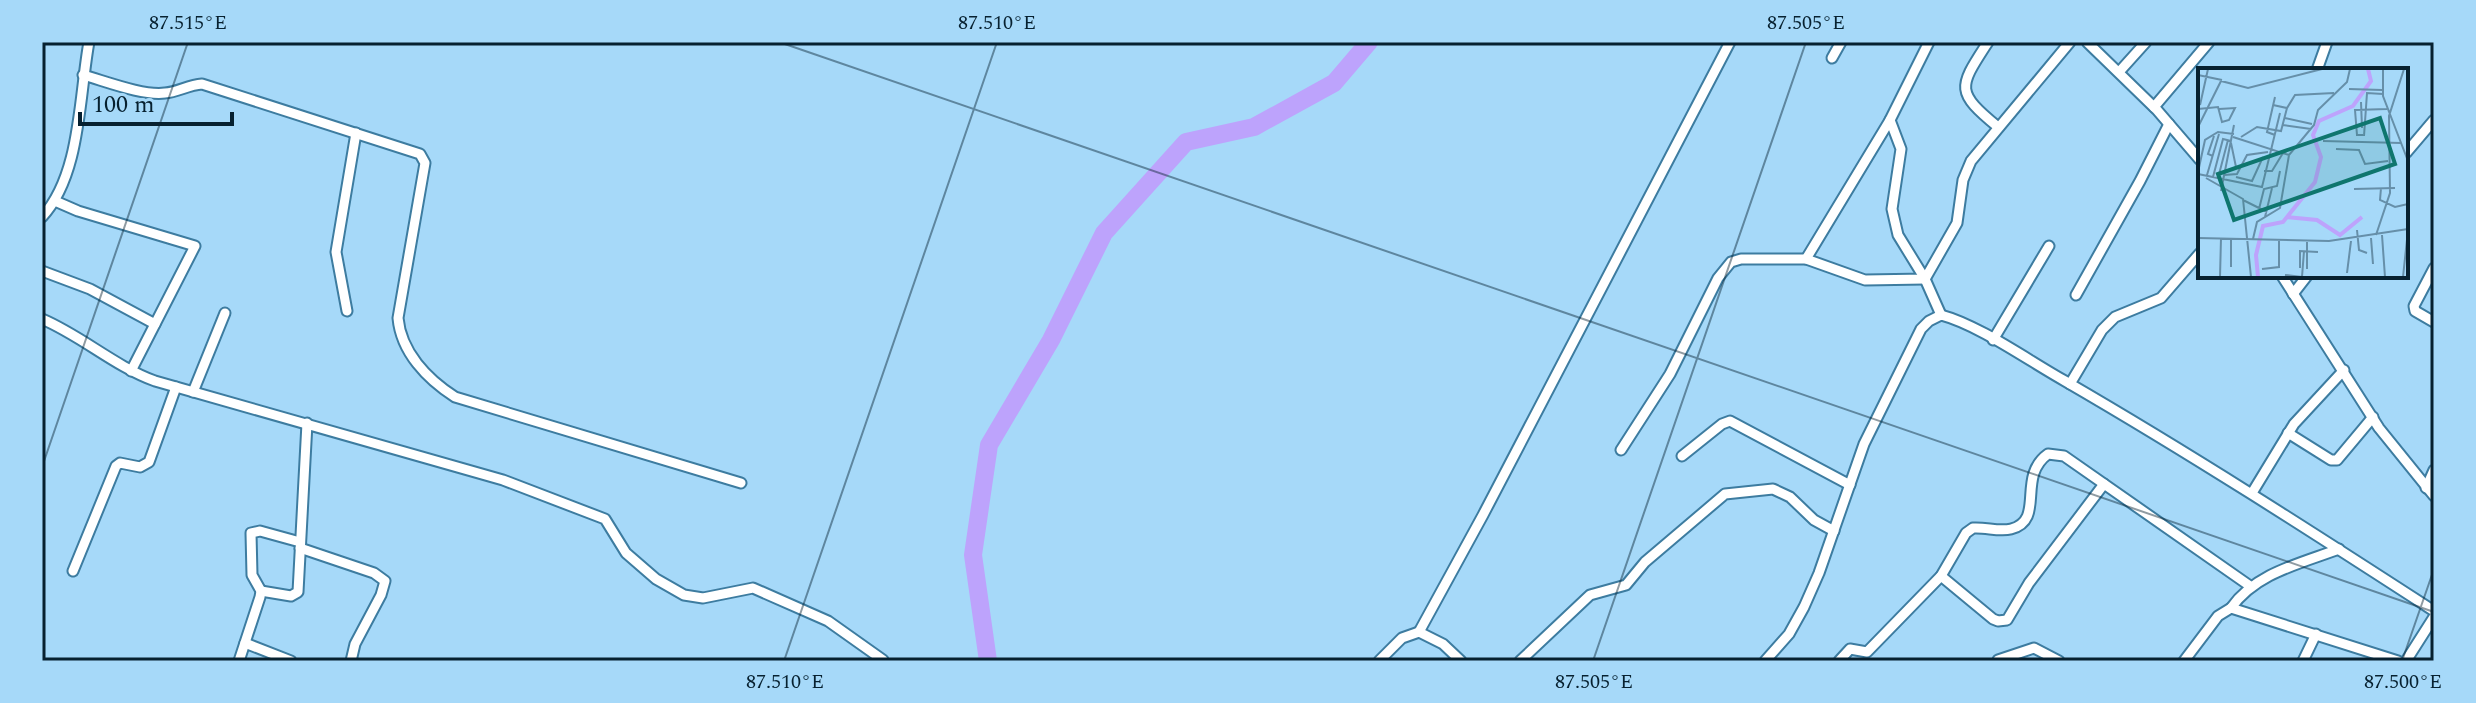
<svg xmlns="http://www.w3.org/2000/svg" width="2476" height="703" font-family="Spectral,serif">
  <style>
    .lines { fill: none; stroke-linecap: round; stroke-linejoin: round }
    .river { stroke: #bda3fc; stroke-width: 18 }
    .minor-casing { stroke: #3d7ca0; stroke-width: 13 }
    .minor { stroke: #fff; stroke-width: 9 }
    .ticks { fill: none; stroke: #072130; stroke-width: 2; stroke-opacity: 0.45 }
    .inset-river { fill: none; stroke: #bda3fc; stroke-width: 4 }
    .inset-road { fill: none; stroke: #668fa9; stroke-width: 2 }
    .view { fill: #0f766e; fill-opacity: 0.15; stroke: #0f766e; stroke-width: 4 }
    .inset-edge { fill: none; stroke: #072130; stroke-width: 4 }
    .neatline { fill: none; stroke: #072130; stroke-width: 3 }
    .ticks-label { font-size: 20px; text-anchor: middle; fill: #072130 }
  </style>
  <rect width="100%" height="100%" fill="#a6d9f9"/>
  <g class="lines">
    <path class="river" d="M988 661 973 555 989 445 1051 340 1104 233 1186 142 1254 127 1334 83 1369 42"/>
    <defs>
      <g id="minor">
        <path d="M1988 42C1959 87 1954 91 1998 127"/>
        <path d="M2087 42 2157 110 2200 160"/>
        <path d="M1832 58 1841 42"/>
        <path d="M2317 70 2327 42"/>
        <path d="M2119 72 2146 42"/>
        <path d="M83 75C105 81 143 96 165 93 178 92 188 85 202 84L420 154 425 163 398 318C401 352 427 379 455 397L741 483"/>
        <path d="M2154 107 2209 42"/>
        <path d="M1890 120 1901 149 1892 209 1898 235 1925 279 1941 315"/>
        <path d="M2406 153 2434 120"/>
        <path d="M55 201 78 211 195 246 131 371"/>
        <path d="M42 217C81 175 79 96 89 42"/>
        <path d="M1806 259 1890 120 1929 42"/>
        <path d="M2434 268 2414 306 2415 311 2434 322"/>
        <path d="M42 271 90 289 155 324"/>
        <path d="M2282 276 2379 428 2434 496"/>
        <path d="M2293 294 2307 276"/>
        <path d="M2076 295 2140 181 2169 124"/>
        <path d="M347 311 336 252 356 133"/>
        <path d="M42 319C82 336 114 366 155 381L503 480 605 519 626 553 656 579 684 595 703 598 753 588 828 621 883 660"/>
        <path d="M1993 340 2049 246"/>
        <path d="M2070 384 2102 330 2115 317 2161 298 2200 253"/>
        <path d="M193 392 225 313"/>
        <path d="M2288 433 2331 460H2337L2373 417"/>
        <path d="M1621 450 1670 374 1718 278 1731 262 1741 259H1806L1865 280 1925 279 1957 223 1963 180 1971 161 2070 42"/>
        <path d="M1682 456 1722 424 1730 421 1850 485"/>
        <path d="M2426 488 2434 470"/>
        <path d="M2252 493 2294 424 2344 370"/>
        <path d="M300 548 374 573 385 581 381 595 355 644 351 661"/>
        <path d="M73 571 116 466 120 463 140 467 149 462 176 387"/>
        <path d="M1941 576 1993 619 1998 621 2007 620 2029 583 2104 484"/>
        <path d="M261 591 291 596 298 592 307 423"/>
        <path d="M2231 608C2256 573 2299 564 2339 549"/>
        <path d="M1419 632 1483 515 1730 42"/>
        <path d="M245 643 291 661"/>
        <path d="M1998 660 2034 648 2059 661"/>
        <path d="M239 661 260 597 261 591 252 575 251 533 260 531 300 542"/>
        <path d="M1379 661 1402 638 1419 632 1443 644 1461 661"/>
        <path d="M1520 661 1590 595 1626 585 1645 562 1725 494 1773 489 1790 497 1814 520 1834 531"/>
        <path d="M1765 661 1789 634 1804 607 1819 573 1864 444 1921 329 1929 321 1941 315C1979 325 2029 361 2065 381 2191 454 2312 532 2434 611"/>
        <path d="M1839 661 1850 649 1867 652 1941 576 1966 533 1973 528C1986 527 1999 532 2011 529 2046 520 2016 477 2048 454L2064 456 2250 586"/>
        <path d="M2184 661 2218 616 2231 608 2398 661"/>
        <path d="M2303 661 2316 634"/>
        <path d="M2406 661 2434 617"/>
      </g>
    </defs>
    <use href="#minor" class="minor-casing"/>
    <use href="#minor" class="minor"/>
  </g>
  <path class="ticks" d="M779 42 2434 612M42 467 188 42M784 661 997 42M1593 661 1806 42M2402 661 2434 569"/>
  <g transform="translate(2198 68)">
    <rect width="210" height="210" fill="#a6d9f9"/>
    <path class="inset-river" d="M88 149 119 152 142 167 164 149M60 209 58 187 65 158 85 154 117 114 123 89 115 67 121 53 155 38 173 13 170 1"/>
    <path class="inset-road" d="M185 1V28L210 93M0 7 24 12M151 21 184 22M77 29 69 64 77 67M163 34 164 60M2 37 10 1M75 37 89 40 97 27 136 25M0 41 20 39 24 54 31 52 37 40 21 41M87 50 114 56M85 57 113 61M0 59 23 13 50 20 124 1M165 67H159L157 42 189 41M166 68 169 25 185 26M35 69 91 87 116 57 120 42 149 14 152 1M43 69 59 59 83 63 89 40M125 73 203 75M33 75 38 99M138 81 161 82 167 96 190 93M15 88 10 86 16 68M66 103H74L85 85M0 104 7 72 20 64 36 66M0 106 64 119 82 45M9 107 21 66M26 107 39 106 49 87 70 84M15 109 25 71 33 73M38 109 54 113 65 89M8 110 45 131 53 209M20 110 30 72M183 120 182 132 197 139 210 136M156 121 197 120M23 123 36 57M45 132 69 144M61 141 66 121 79 118 82 103M67 149 74 120M159 162 161 182 169 185M178 167 192 125 191 48 206 1M184 167 187 209M0 170 131 173 210 161M173 170 175 196M55 171 59 154 82 140 91 87M33 172V199M102 200V183L120 184M64 201 81 199V173M109 201V174M149 205 153 173M87 207 104 209 106 183M22 209 23 170M205 209 210 162"/>
    <path class="view" d="M182 50 197 96 36 152 20 106Z"/>
    <rect width="210" height="210" class="inset-edge"/>
  </g>
  <rect width="2476" height="703" fill="none" stroke="#a6d9f9" stroke-width="88"/>
  <path d="M80 112v12h152v-12" fill="none" stroke="#072130" stroke-width="4"/>
  <text x="92" y="112" font-size="24" fill="#072130" stroke="#a6d9f9" stroke-width="6" paint-order="stroke">100 m</text>
  <rect x="44" y="44" width="2388" height="615" class="neatline"/>
  <g class="ticks-label">
    <text x="188" y="29">87.515°E</text>
    <text x="997" y="29">87.510°E</text>
    <text x="1806" y="29">87.505°E</text>
    <text x="785" y="688">87.510°E</text>
    <text x="1594" y="688">87.505°E</text>
    <text x="2403" y="688">87.500°E</text>
  </g>
</svg>
